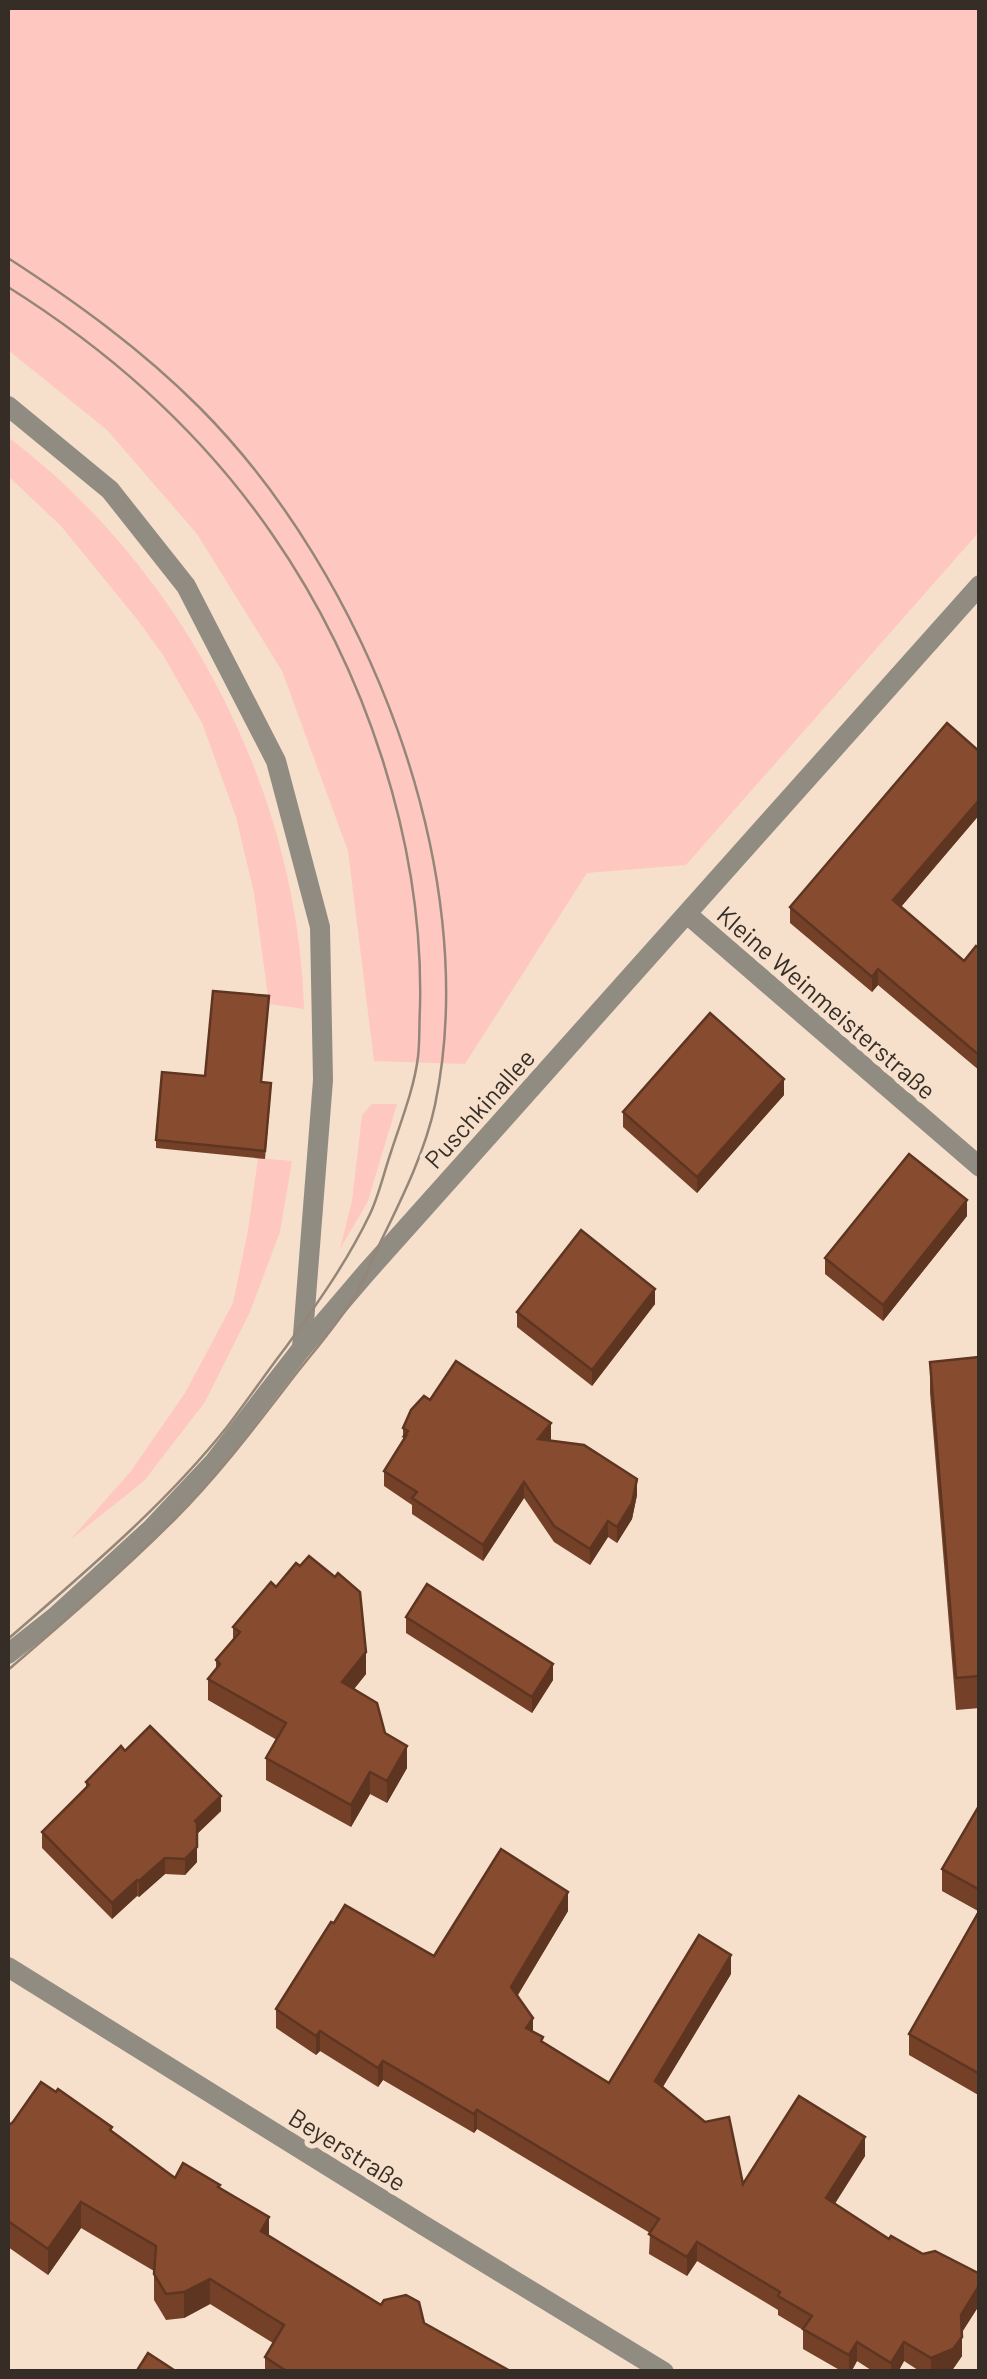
<svg xmlns="http://www.w3.org/2000/svg" width="987" height="2379" font-family="Barlow,sans-serif">
  <style>
    .green { fill: #fec8c1 }
    .lines { fill: none; stroke-linecap: round; stroke-linejoin: round }
    .service { stroke: #918c82; stroke-width: 20 }
    .minor { stroke: #918c82; stroke-width: 20 }
    .tram { stroke: #958678; stroke-width: 2.5 }
    .wall { fill: #744128 }
    .shaded-wall { fill: #5e3521 }
    .building { fill: #874c2f; stroke: #5e3521; stroke-width: 2.5 }
    .labels { text-anchor: middle; dominant-baseline: central; stroke-width: 10; stroke-linejoin: round; paint-order: stroke }
    .street-label { font-size: 25px; fill: #362e26; stroke: #f6e0cc }
  </style>
  <rect width="100%" height="100%" fill="#f6e0cc"/>
  <g class="green">
    <path d="M8 8H979V532L686 865 587 873 465 1064 374 1061 348 851 282 671 197 534 107 430 8 350Z"/>
    <path d="M8 437C183 569 298 790 304 1009L269 1004 254 893 236 817 202 723 163 655 136 618 61 526 8 476Z"/>
    <path d="M372 1104H397L368 1201 340 1249 352 1201 362 1115Z"/>
    <path d="M258 1158 292 1161 280 1232 250 1312 205 1402 144 1481 70 1540 131 1471 185 1393 233 1303 248 1230Z"/>
  </g>
  <g class="lines">
    <path class="service" d="M8 406 110 490 186 586 276 761 320 927 323 1080 302 1348"/>
    <g class="minor">
      <path d="M687 914 980 1167"/>
      <path d="M8 1654 56 1616 151 1529 214 1462 302 1348 366 1273 980 585"/>
      <path d="M8 1967 423 2225 664 2372"/>
    </g>
    <g class="tram">
      <path d="M8 258C76 302 141 349 199 407 365 573 484 870 435 1105 425 1152 402 1198 381 1241 372 1259 365 1279 355 1296 337 1325 313 1352 292 1379 255 1427 218 1476 175 1519 122 1572 65 1621 8 1670"/>
      <path d="M8 287C110 351 203 434 272 534 365 668 424 843 420 1007 419 1023 420 1040 418 1057 414 1089 401 1121 391 1152 384 1172 379 1195 370 1214 347 1262 317 1304 286 1347 266 1373 247 1401 227 1427 164 1506 84 1573 8 1639"/>
    </g>
  </g>
  <g class="wall">
    <path d="M980 752V814L901 907 964 961 980 949V1071L878 985 872 992 790 923V907Z"/>
    <path d="M262 1082 271 1091 265 1159 156 1148V1140Z"/>
    <path d="M784 1095 697 1193 623 1127V1112Z"/>
    <path d="M967 1216 883 1321 825 1274V1258Z"/>
    <path d="M655 1304 592 1386 517 1327V1312Z"/>
    <path d="M980 1357V1708L956 1710 930 1393V1362Z"/>
    <path d="M430 1400 551 1439 549 1441 637 1495 632 1519 617 1543 608 1537 590 1565 554 1542 524 1498 483 1561 412 1514V1505L384 1486V1471L403 1442V1428Z"/>
    <path d="M406 1617 553 1680 532 1713 406 1633Z"/>
    <path d="M233 1627 366 1674 354 1689 407 1768 387 1803 370 1794 351 1827 266 1780V1758L277 1740 208 1700V1679L216 1669V1660L233 1639Z"/>
    <path d="M125 1751 221 1811 197 1834V1862L185 1875 165 1874 139 1897 137 1896 112 1919 42 1848V1832L86 1789V1782Z"/>
    <path d="M980 1804V2096L909 2055V2034L978 1911 942 1891V1869Z"/>
    <path d="M568 1911 518 1995 533 2032 543 2042 609 2083 731 1974 662 2088 743 2184 865 2156 834 2204 889 2239 923 2254 980 2274V2304L961 2333 962 2356 953 2369 946 2372H921L904 2361 898 2372H874L857 2361 851 2372H843L803 2349V2330L778 2315V2310L697 2261 687 2276 649 2254 650 2233 477 2129 474 2133 383 2080 378 2087 320 2051 316 2055 276 2028V2009Z"/>
    <path d="M56 2092 175 2178 220 2188 269 2236 381 2305 424 2323 512 2372H265V2357L273 2343 210 2304 184 2318 166 2320 154 2300V2271L81 2228 48 2275 8 2247V2126Z"/>
  </g>
  <g class="shaded-wall">
    <path d="M980 799V814L893 916V900Z"/>
    <path d="M878 969V985L872 992V977Z"/>
    <path d="M784 1079V1095L697 1193V1177Z"/>
    <path d="M967 1200V1216L883 1321V1305Z"/>
    <path d="M655 1289V1304L592 1386V1370Z"/>
    <path d="M551 1423V1439L538 1455V1439Z"/>
    <path d="M637 1479V1495L632 1519 617 1543V1527Z"/>
    <path d="M524 1482V1498L483 1561V1545Z"/>
    <path d="M608 1521V1537L590 1565V1549Z"/>
    <path d="M366 1652V1674L342 1704V1682Z"/>
    <path d="M553 1664V1680L532 1713V1697Z"/>
    <path d="M407 1746V1768L387 1803V1781Z"/>
    <path d="M370 1772V1794L351 1827V1805Z"/>
    <path d="M221 1796V1811L197 1834V1862L185 1875V1859L195 1821Z"/>
    <path d="M165 1858V1874L139 1897V1881Z"/>
    <path d="M137 1880V1896L112 1919V1903Z"/>
    <path d="M568 1892V1911L511 2006V1987Z"/>
    <path d="M731 1955V1974L655 2100V2081Z"/>
    <path d="M533 2018V2037L526 2028Z"/>
    <path d="M320 2031V2051L316 2055V2036Z"/>
    <path d="M383 2061V2080L378 2087V2068Z"/>
    <path d="M477 2110V2129L474 2133V2114Z"/>
    <path d="M865 2137V2156L826 2218V2198Z"/>
    <path d="M81 2202V2228L48 2275V2249Z"/>
    <path d="M269 2217V2243L261 2231Z"/>
    <path d="M697 2242V2261L687 2276V2257Z"/>
    <path d="M210 2279V2304L184 2318V2292Z"/>
    <path d="M980 2284V2304L961 2334V2315Z"/>
    <path d="M962 2337V2356L953 2369 946 2372H931V2358Z"/>
    <path d="M857 2342V2361L851 2372H849V2355Z"/>
    <path d="M904 2342V2361L898 2372H891V2363Z"/>
  </g>
  <g class="building">
    <path d="M947 723 980 752V799L893 900 964 961 976 946 980 949V1056L878 969 872 977 790 907Z"/>
    <path d="M213 991 269 996 261 1082 271 1083 265 1151 156 1140 162 1072 205 1076Z"/>
    <path d="M710 1013 784 1079 697 1177 623 1112Z"/>
    <path d="M909 1154 967 1200 883 1305 825 1258Z"/>
    <path d="M581 1230 655 1289 592 1370 517 1312Z"/>
    <path d="M980 1357V1676L956 1678 930 1362Z"/>
    <path d="M456 1361 551 1423 538 1439 584 1445 637 1479 632 1503 617 1527 608 1521 590 1549 554 1526 524 1482 483 1545 412 1498 417 1492 384 1471 406 1436H404L408 1431 403 1428 411 1410 424 1396 430 1400Z"/>
    <path d="M309 1556 335 1577 338 1573 360 1592 366 1652 342 1682 377 1703 385 1733 407 1746 387 1781 370 1772 351 1805 266 1758 286 1723 208 1679 220 1664 216 1660 240 1632 233 1627 271 1582 276 1587 296 1563 300 1566Z"/>
    <path d="M427 1584 553 1664 532 1697 406 1617Z"/>
    <path d="M150 1726 221 1796 195 1821 197 1823V1847L185 1859 165 1858 139 1881 137 1880 112 1903 42 1832 89 1785 86 1782 121 1746 125 1751Z"/>
    <path d="M980 1804V1890L942 1869Z"/>
    <path d="M501 1849 568 1892 511 1987 533 2018 526 2028 543 2037 541 2041 609 2083 699 1935 731 1955 655 2081 705 2122 729 2117 743 2184 799 2096 865 2137 826 2198 889 2239 891 2236 923 2254 935 2251 980 2274V2284L961 2315 962 2337 953 2349 931 2358 904 2342 891 2363 857 2342 849 2355 803 2329 812 2316 778 2296 780 2292 697 2242 687 2257 649 2234 659 2219 477 2110 474 2114 383 2061 378 2068 320 2031 316 2036 276 2009 331 1922 334 1923 345 1905 434 1956Z"/>
    <path d="M980 1910V2074L909 2034Z"/>
    <path d="M41 2082 56 2092 58 2089 112 2127 110 2130 175 2178 183 2163 220 2185 218 2187 269 2217 261 2231 381 2305 384 2300 406 2295 419 2302 424 2323 512 2372H288L265 2357 284 2325 210 2279 184 2292 166 2294 154 2274 156 2246 81 2202 48 2249 8 2221V2126L13 2122Z"/>
    <path d="M148 2353 177 2372H136Z"/>
  </g>
  <g class="labels">
    <g class="street-label">
      <text transform="translate(827 1002) rotate(41)">Kleine Weinmeisterstraße</text>
      <text transform="translate(479 1108) rotate(-48)">Puschkinallee</text>
      <text transform="translate(348 2149) rotate(32)">Beyerstraße</text>
    </g>
  </g>
  <rect width="987" height="2379" fill="none" stroke="#362e26" stroke-width="20"/>
</svg>
